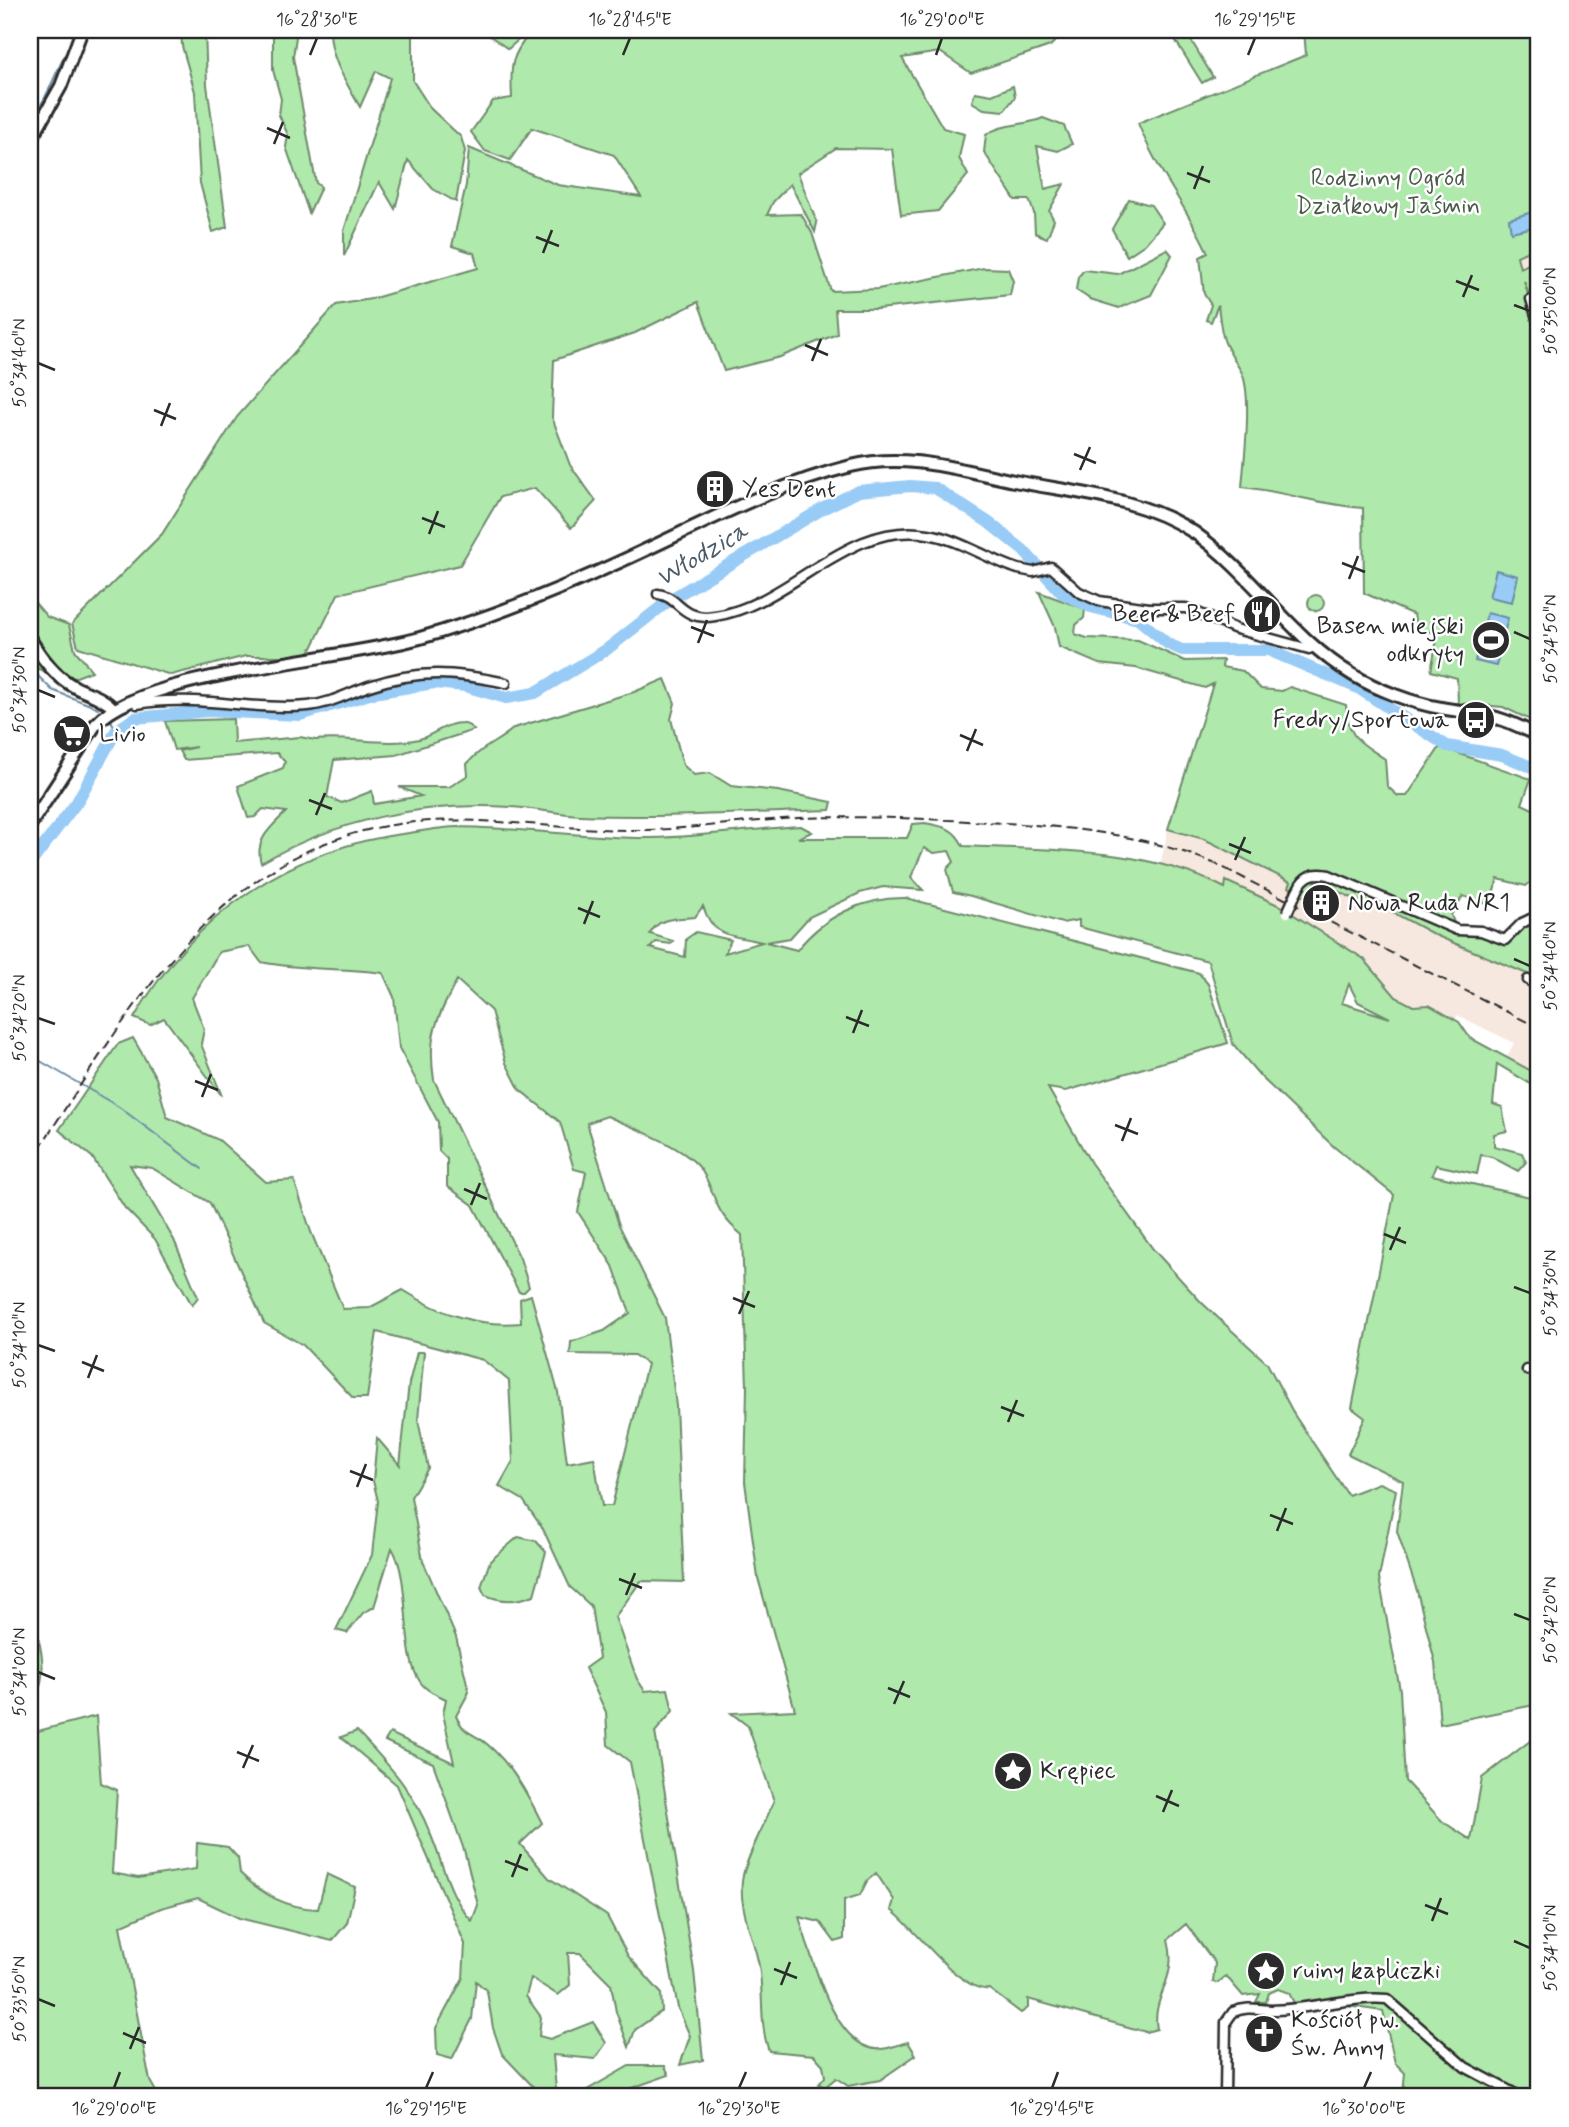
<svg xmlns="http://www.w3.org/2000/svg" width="1569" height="2127" font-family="Mynerve,sans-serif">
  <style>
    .built { fill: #f6e8df }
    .green { fill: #b0e9ac; stroke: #6e8a6c; stroke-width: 2; fill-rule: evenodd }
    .water { fill: #98cbf5; stroke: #6c8ba4; stroke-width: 2 }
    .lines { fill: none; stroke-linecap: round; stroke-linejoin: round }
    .stream { stroke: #6c8ba4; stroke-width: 2 }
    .river { stroke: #98cbf5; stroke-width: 12 }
    .street-casing { stroke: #2b2b2b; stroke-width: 13 }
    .secondary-casing { stroke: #2b2b2b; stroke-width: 16 }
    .street { stroke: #fff; stroke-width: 8 }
    .secondary { stroke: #fff; stroke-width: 10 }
    .rail { stroke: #2b2b2b; stroke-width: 2; stroke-dasharray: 10 5; stroke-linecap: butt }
    .street-bridge-casing { stroke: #2b2b2b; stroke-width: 13; stroke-linecap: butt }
    .street-bridge { stroke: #fff; stroke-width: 8 }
    .ticks { fill: none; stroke: #2b2b2b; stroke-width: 2.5 }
    .labels { text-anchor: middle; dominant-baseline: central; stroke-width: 5; stroke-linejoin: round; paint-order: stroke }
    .park-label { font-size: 24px; fill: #4c5a4b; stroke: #fff }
    .poi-label { font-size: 24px; fill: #2b2b2b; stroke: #fff; text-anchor: start }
    .water-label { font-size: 26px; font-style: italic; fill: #4c5b68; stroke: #fff }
    .neatline { fill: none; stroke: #2b2b2b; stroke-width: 2.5 }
    .ticks-label { font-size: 18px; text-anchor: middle; fill: #2b2b2b }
  </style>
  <rect width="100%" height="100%" fill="#fff"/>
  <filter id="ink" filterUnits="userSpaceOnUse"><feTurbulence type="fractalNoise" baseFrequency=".0143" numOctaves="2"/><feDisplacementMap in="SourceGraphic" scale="14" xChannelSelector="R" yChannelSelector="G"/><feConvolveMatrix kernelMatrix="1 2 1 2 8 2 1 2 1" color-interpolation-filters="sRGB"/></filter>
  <g filter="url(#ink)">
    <g class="built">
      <path d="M1539 246V259L1521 268 1516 256Z"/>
      <path d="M1168 829 1204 839 1292 882 1314 879 1352 890 1530 971 1525 982 1539 990V1085L1504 1063 1514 1043 1457 1015 1452 1038 1285 920 1207 879 1160 866Z"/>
    </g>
    <g class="green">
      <path d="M181 30H205L207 85 227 227 213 232 200 183 195 92 182 46Z"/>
      <path d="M273 30H297L293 57 316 183 321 187 309 213 286 147 288 135 279 115 281 99 273 70Z"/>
      <path d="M330 30H413V81L431 109 461 137 465 151 456 202 433 189 408 160 395 209 379 182 344 256V231L390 78 376 71 360 107C346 82 330 59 330 30Z"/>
      <path d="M482 30H525V34L508 49Z"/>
      <path d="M532 30H1067L1050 46 971 73 940 52 902 58 943 128 964 134 959 158 968 175 938 211 901 215 892 149 836 148 798 173 817 223 815 232 790 184 773 202 767 215 801 214 812 233 831 291 878 289 984 268 1008 269 1013 281 1010 295 878 309H835L837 334 780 357 724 371 698 302 635 333 554 360 552 417 570 465 596 501 571 528 535 488 500 497 460 565 338 594 312 648 305 656H246L171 675 78 647 72 624 162 534 237 417 336 305 371 299 478 268 474 253 452 246 466 185 469 148 558 185 641 197 614 155 532 128 510 160 485 151 471 132 493 101 512 98C510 64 511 56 532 30Z"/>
      <path d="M1169 30H1185L1213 77 1202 83Z"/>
      <path d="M1304 30H1539V246L1517 256 1520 268 1539 259V298L1531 299 1524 281 1539 331V724L1503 707 1458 703 1457 678 1431 671 1438 634 1416 628 1414 615 1364 593 1363 508C1321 505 1283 491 1242 487 1244 461 1253 393 1241 371 1223 342 1222 341 1218 305L1211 322 1206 320 1211 305 1204 294 1200 257 1208 253C1188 208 1156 170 1138 123L1306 55Z"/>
      <path d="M1013 86 1015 97 1004 111 984 109 972 102 975 92 992 95Z"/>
      <path d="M1043 118 1064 126 1072 144 1058 151 1037 146 1045 189 1064 184 1049 211 1054 220 1047 238 1035 233 1034 213 1029 200H1015L984 152 986 135C1001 123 1025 126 1043 118Z"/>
      <path d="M1129 199 1151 205 1163 223 1145 244 1127 256 1112 229Z"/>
      <path d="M1167 249 1172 255 1151 295 1119 308 1090 299 1076 290 1078 277 1084 270 1118 274Z"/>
      <path d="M1039 592 1085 609 1084 618 1076 625 1075 634 1087 638 1138 640 1185 661 1223 660 1222 667 1243 671 1261 689 1282 691 1290 687 1346 705C1348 739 1359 741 1385 759L1387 786 1398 796H1407L1440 747 1531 779 1522 804 1539 812V875L1526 886 1498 879 1489 905 1463 896 1451 915 1457 930 1505 940 1539 915V972L1535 969 1539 979 1435 935 1370 900 1367 905 1316 881 1307 898 1289 887 1291 882 1204 839 1168 829 1213 684 1205 688 1136 668 1099 664 1059 647 1055 627Z"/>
      <circle cx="1316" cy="603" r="8"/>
      <path d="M30 597 47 617 69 625 75 650 92 671 66 681 32 666Z"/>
      <path d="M665 679 675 703 671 719 683 765 694 775 710 773 731 786 778 791 832 802 830 810C747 813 663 818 580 815 557 814 534 808 511 807 425 801 335 820 261 863 254 840 271 827 286 812L263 809 255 817 248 818 238 786 283 768 285 762 277 753 184 760 179 751 196 747 174 750 165 721 233 719 234 743 300 737 315 740C349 736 386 747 419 739 436 735 458 712 474 730L396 755 334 760 327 797 342 803 372 791 374 804 421 796 399 787H449L468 775 467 764C482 746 497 743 514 728L634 692Z"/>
      <path d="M925 823C943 826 955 828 963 846 1049 850 1146 847 1225 888L1226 881 1278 905 1364 959 1396 997 1413 1006 1429 1005 1459 1022 1470 1038 1539 1075V1089L1497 1064 1493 1104 1502 1107 1507 1131 1494 1134V1146L1522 1153 1526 1162 1518 1171 1492 1157 1481 1155 1477 1174 1436 1165 1432 1175 1539 1199V1704L1440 1724 1435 1662 1417 1591 1397 1531 1403 1481 1348 1454 1365 1418 1352 1408 1394 1195 1333 1146 1261 1077 1233 1044 1208 961 1079 927V920L1062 923 971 896 953 892 947 869 954 862 949 851 934 853 924 848 911 877 923 890 883 887 860 893 809 917 790 938 766 942 797 950C823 917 863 897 906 898L1199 973 1208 984 1228 1043 1066 1091 1048 1088 1091 1163 1153 1249 1201 1302 1267 1363 1295 1416 1348 1495 1379 1483 1396 1490 1379 1578 1400 1690 1405 1781 1442 1821 1471 1840 1482 1778 1539 1734V2097H1407L1403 2092 1405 2073 1395 2063 1383 2011 1346 2006 1295 2005 1289 1993 1278 1989 1269 1993 1266 2002H1256L1260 1994 1243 1996 1226 1976 1218 1983 1213 1982 1215 1963 1186 1924 1168 1939C1179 1981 1151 1995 1157 2029L1146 2032 1028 1999V2008L1021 2013 989 1989C960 1993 914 1926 891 1910L894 1900 876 1873 867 1881 860 1895 844 1900V1939L835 1942 820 1922 799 1917C811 1953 830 2036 870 2048 881 2052 897 2045 908 2042L916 2055 880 2080 848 2086 836 2078 825 2087 819 2084 825 2077 823 2065 814 2055 769 2051C759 2025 764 1993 759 1966 754 1938 739 1910 742 1881 743 1864 767 1819 774 1801L748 1726 731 1713 795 1710 758 1578 745 1482 747 1387 742 1235C712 1210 719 1200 702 1171 687 1147 633 1128 607 1116L587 1123 619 1225 665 1318 676 1406 684 1582 641 1581 615 1617 637 1679 645 1691 668 1689 673 1711 655 1732 694 1971 703 2060 680 2065 690 2036 678 2008 630 1762 608 1745 606 1712 585 1668 599 1658 591 1606 570 1587 543 1529 523 1500 499 1486 513 1461 509 1381 483 1360 377 1332 367 1398H353L303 1345 264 1323 210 1203 152 1168 130 1165 174 1240 198 1297 192 1305 155 1239 125 1208 92 1157 59 1130 118 1044 133 1038 156 1078 167 1117 219 1140 266 1182 294 1180 311 1232 343 1309 369 1308 403 1290C441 1314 476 1327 521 1323L520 1299 531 1295 558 1392 567 1463 594 1458 602 1506H612L647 1364 634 1355 570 1354 571 1342 604 1331 630 1313 613 1266 578 1212 586 1172 574 1169 560 1122 520 1090 506 1063 491 1011 457 980C437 1019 427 1034 434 1080L520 1258 529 1287 524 1292H519L473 1205 447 1186V1159L439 1151 438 1122 399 1048 394 997 383 973C342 967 302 971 261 962L249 946 219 952 192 998 204 1029 201 1044 222 1096 164 1018 150 1025 134 1018C194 914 291 847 409 833 425 831 441 827 457 827 517 828 577 836 637 838 690 839 748 829 801 826L812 832 798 838H907L913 824ZM703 906C714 940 731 934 762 942L725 953 731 940 696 932 686 939 685 957 650 948 656 942 671 944 673 941 650 934C659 916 677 919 695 917ZM1349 984 1358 1002 1390 1018 1342 1003Z"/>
      <path d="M417 1352H424L418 1420 428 1468 411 1497 423 1561 456 1637 469 1692 456 1716C466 1737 472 1731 487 1744 512 1765 528 1795 542 1823L520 1844 549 1878 607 1916 628 1956 661 1993 662 2011 635 2030 629 2047 616 2012 611 1984 580 1953H568L570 1985 558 1995 531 1978 526 1996 541 2017 539 2036 550 2039 593 2022 606 2043 595 2059 553 2055 556 2090 580 2094 629 2066H665L669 2075 606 2097H543L502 2054 493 2028 487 1991 476 1981 472 2019 452 2059 437 2055 436 2028 463 1978 465 1944 397 1785 341 1737 357 1731C388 1764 413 1790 430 1833 443 1863 449 1897 472 1921L478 1905 464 1850 433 1763 385 1741 390 1733 454 1763 443 1714 446 1699C440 1696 432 1693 427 1689 397 1667 414 1584 392 1548L374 1607 363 1613 347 1633 336 1630 372 1555 378 1501 373 1481 377 1438 400 1465 409 1383Z"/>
      <path d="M518 1537 536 1541 546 1552 534 1595C516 1602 502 1602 485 1595L481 1587 490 1561Z"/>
      <path d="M30 1608C39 1638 53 1678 30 1705Z"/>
      <path d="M96 1716 101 1783 117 1790 112 1873 138 1878 196 1869 197 1843 228 1847 238 1858 240 1873C263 1895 286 1908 318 1909L327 1874 355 1887 347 1923 332 1941 239 1918 198 1898 161 1908 120 1926 150 2081 159 2097H30V1793L38 1804 40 1802 30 1788V1733Z"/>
    </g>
    <g class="water">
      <path d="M1539 210V226L1511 232 1509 219Z"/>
      <path d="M1496 570 1518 576 1512 602 1489 597Z"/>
      <path d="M1487 613 1508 618 1496 666 1475 661Z"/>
    </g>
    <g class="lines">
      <g class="stream">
        <path d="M30 119C49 99 56 68 71 44"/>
        <path d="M30 668 52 690 98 708"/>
        <path d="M111 720 116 731"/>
        <path d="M30 1055 119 1107 202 1169"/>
      </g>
      <path class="river" d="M30 864 77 802 116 731 135 718 208 711 300 715 373 693 434 683 465 686 506 698 535 693 606 650 671 599 824 508 859 491 910 486 935 488 988 522 1023 550 1062 593 1091 607 1138 619 1168 644 1182 650H1268L1358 688 1447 746 1502 755 1539 770"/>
      <defs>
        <g id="street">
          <path d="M1539 298 1531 299 1539 325"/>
          <path d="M658 594C679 596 681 622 715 616 790 605 846 520 928 534 959 539 989 560 1018 569L1033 572 1051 567 1079 592 1099 601 1149 608H1186L1236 629 1309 649 1314 647"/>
          <path d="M137 704C196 694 251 711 308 706 330 704 349 693 369 686 420 669 454 672 506 683"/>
          <path d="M1297 891C1304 875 1313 872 1329 875L1457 930 1481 931 1505 940 1522 923 1539 915"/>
          <path d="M1528 980 1539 985"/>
          <path d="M1527 1370 1539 1373"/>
          <path d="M1225 2097 1226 2022 1233 2012C1247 2006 1256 2009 1271 2010 1310 2010 1349 1996 1387 1999L1465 2067 1521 2097"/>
        </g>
        <g id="secondary">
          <path d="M30 141 61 86 82 30"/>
          <path d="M30 639C41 657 55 677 75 687 88 694 103 697 113 708"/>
          <path d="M30 825 96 724C143 672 343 660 420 638 490 618 559 590 626 559 700 525 771 486 851 466 906 452 960 470 1014 481 1076 493 1141 497 1195 533 1253 574 1292 639 1353 675 1378 690 1412 703 1441 708 1462 712 1483 713 1503 720 1515 724 1527 730 1539 736"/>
        </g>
      </defs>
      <use href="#street" class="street-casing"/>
      <use href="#secondary" class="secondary-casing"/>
      <use href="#street" class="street"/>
      <use href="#secondary" class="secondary"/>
      <path class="rail" d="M30 1162C103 1054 169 929 286 862 409 793 513 831 643 830 695 829 746 821 798 818 854 816 911 818 967 821 1052 825 1139 831 1218 865L1539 1028"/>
      <defs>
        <path id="street-bridge" d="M1287 913 1297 891"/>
      </defs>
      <use href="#street-bridge" class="street-bridge-casing"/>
      <use href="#street-bridge" class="street-bridge"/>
    </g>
  </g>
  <path class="ticks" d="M310 55 317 38M623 55 630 38M936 55 942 38M1248 55 1255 38M267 128 290 138M274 144 283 122M1187 173 1210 182M1194 189 1203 166M536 237 559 246M543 253 552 230M1456 281 1479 290M1463 297 1472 275M1514 305 1530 311M805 345 828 355M812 361 821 339M38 363 55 370M154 410 176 419M161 426 170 403M1074 454 1096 463M1080 470 1090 447M422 518 445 527M429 534 438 511M1342 563 1365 572M1349 579 1358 556M691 627 714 636M1514 632 1530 639M698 643 707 620M38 690 55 697M960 735 983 745M967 751 976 729M309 800 332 809M316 815 325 793M1229 844 1251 853M1235 860 1245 837M578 908 600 917M584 924 593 901M1514 959 1530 966M846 1017 869 1026M38 1018 55 1024M853 1033 862 1010M195 1081 218 1090M202 1097 211 1074M1115 1125 1138 1134M1122 1141 1131 1118M464 1189 487 1199M471 1205 480 1183M1384 1234 1406 1243M1390 1250 1400 1227M1514 1287 1530 1293M733 1298 755 1307M739 1314 749 1291M38 1345 55 1351M82 1362 104 1371M88 1378 97 1355M1001 1407 1024 1416M1008 1422 1017 1400M350 1471 373 1480M357 1487 366 1464M1270 1515 1293 1524M1277 1531 1286 1508M619 1579 642 1588M626 1595 635 1573M1514 1614 1530 1620M38 1672 55 1679M888 1688 910 1697M894 1704 904 1681M237 1752 259 1761M243 1768 253 1745M1156 1796 1179 1806M1163 1812 1172 1790M505 1861 528 1870M512 1877 521 1854M1425 1905 1448 1914M1432 1921 1441 1898M1514 1941 1530 1948M774 1969 797 1978M781 1985 790 1962M38 1999 55 2006M123 2033 146 2043M130 2049 139 2027M114 2088 120 2072M426 2088 433 2072M739 2088 746 2072M1052 2088 1058 2072M1364 2088 1371 2072"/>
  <defs>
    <symbol id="building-disc" viewBox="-11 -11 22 22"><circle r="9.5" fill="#2b2b2b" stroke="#fff"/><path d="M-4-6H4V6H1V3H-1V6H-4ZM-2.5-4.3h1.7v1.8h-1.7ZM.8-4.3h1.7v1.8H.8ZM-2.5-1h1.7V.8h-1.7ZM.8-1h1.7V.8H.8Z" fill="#fff"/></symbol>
    <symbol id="restaurant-disc" viewBox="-11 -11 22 22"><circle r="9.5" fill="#2b2b2b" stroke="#fff"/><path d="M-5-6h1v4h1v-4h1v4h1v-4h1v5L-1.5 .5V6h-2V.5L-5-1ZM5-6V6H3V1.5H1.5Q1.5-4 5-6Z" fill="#fff"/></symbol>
    <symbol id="stadium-disc" viewBox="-11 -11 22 22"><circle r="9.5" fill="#2b2b2b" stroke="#fff"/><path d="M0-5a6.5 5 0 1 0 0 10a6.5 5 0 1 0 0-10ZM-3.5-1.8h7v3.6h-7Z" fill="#fff"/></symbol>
    <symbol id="bus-disc" viewBox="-11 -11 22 22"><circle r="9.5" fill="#2b2b2b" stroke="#fff"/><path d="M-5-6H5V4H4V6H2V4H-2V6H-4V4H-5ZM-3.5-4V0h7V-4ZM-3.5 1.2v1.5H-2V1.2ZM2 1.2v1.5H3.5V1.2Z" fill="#fff"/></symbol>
    <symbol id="supermarket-disc" viewBox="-11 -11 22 22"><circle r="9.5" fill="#2b2b2b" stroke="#fff"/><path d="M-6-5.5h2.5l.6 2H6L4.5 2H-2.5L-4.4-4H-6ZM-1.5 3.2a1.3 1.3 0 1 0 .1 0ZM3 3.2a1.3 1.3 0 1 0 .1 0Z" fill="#fff"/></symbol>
    <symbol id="sight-disc" viewBox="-11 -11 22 22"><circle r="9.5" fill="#2b2b2b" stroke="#fff"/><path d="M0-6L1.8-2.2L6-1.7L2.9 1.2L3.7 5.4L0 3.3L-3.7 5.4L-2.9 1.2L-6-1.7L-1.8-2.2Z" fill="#fff"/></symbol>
    <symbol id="church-disc" viewBox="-11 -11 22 22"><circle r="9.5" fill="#2b2b2b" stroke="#fff"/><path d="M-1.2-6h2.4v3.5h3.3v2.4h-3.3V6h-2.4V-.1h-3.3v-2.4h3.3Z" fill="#fff"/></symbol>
  </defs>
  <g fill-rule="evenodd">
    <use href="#building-disc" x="693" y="467" width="44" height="44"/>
    <use href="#restaurant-disc" x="1240" y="592" width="44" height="44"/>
    <use href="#stadium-disc" x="1469" y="618" width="44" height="44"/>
    <use href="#bus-disc" x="1454" y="698" width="44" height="44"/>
    <use href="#supermarket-disc" x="50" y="712" width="44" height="44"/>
    <use href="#building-disc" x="1299" y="881" width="44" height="44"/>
    <use href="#sight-disc" x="991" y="1749" width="44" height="44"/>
    <use href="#sight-disc" x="1244" y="1949" width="44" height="44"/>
    <use href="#church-disc" x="1242" y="2012" width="44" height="44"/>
  </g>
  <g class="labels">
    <g class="park-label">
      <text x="1388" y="178">Rodzinny Ogród<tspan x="1388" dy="28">Działkowy Jaśmin</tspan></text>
    </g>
    <g class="poi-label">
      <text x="742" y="489">Yes Dent</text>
      <text x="1235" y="614" text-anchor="end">Beer &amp; Beef</text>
      <text x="1464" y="626" text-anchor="end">Basen miejski<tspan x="1464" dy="28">odkryty</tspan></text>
      <text x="1449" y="720" text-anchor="end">Fredry/Sportowa</text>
      <text x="99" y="734">Livio</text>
      <text x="1348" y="903">Nowa Ruda NR1</text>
      <text x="1040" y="1771">Krępiec</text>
      <text x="1293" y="1971">ruiny kapliczki</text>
      <text x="1291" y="2020">Kościół pw.<tspan x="1291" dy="28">Św. Anny</tspan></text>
    </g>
    <g class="water-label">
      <text transform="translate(702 555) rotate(-31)">Włodzica</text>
    </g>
  </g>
  <rect width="1569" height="2127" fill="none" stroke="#fff" stroke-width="77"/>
  <rect x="38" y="38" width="1492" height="2050" class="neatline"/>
  <g class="ticks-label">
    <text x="317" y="25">16°28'30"E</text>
    <text x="630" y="25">16°28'45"E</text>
    <text x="942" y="25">16°29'00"E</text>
    <text x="1255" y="25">16°29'15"E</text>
    <text transform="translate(1550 311) rotate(-90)" y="6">50°35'00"N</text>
    <text transform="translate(19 363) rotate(-90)" y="6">50°34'40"N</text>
    <text transform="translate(1550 639) rotate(-90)" y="6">50°34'50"N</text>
    <text transform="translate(19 690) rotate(-90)" y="6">50°34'30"N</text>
    <text transform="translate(1550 966) rotate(-90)" y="6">50°34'40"N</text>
    <text transform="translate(19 1018) rotate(-90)" y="6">50°34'20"N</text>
    <text transform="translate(1550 1293) rotate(-90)" y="6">50°34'30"N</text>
    <text transform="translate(19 1345) rotate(-90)" y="6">50°34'10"N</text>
    <text transform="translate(1550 1620) rotate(-90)" y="6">50°34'20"N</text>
    <text transform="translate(19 1672) rotate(-90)" y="6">50°34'00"N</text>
    <text transform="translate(1550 1948) rotate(-90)" y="6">50°34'10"N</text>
    <text transform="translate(19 1999) rotate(-90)" y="6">50°33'50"N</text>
    <text x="114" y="2114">16°29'00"E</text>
    <text x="426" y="2114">16°29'15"E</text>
    <text x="739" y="2114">16°29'30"E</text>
    <text x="1052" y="2114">16°29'45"E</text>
    <text x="1364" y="2114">16°30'00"E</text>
  </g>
</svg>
